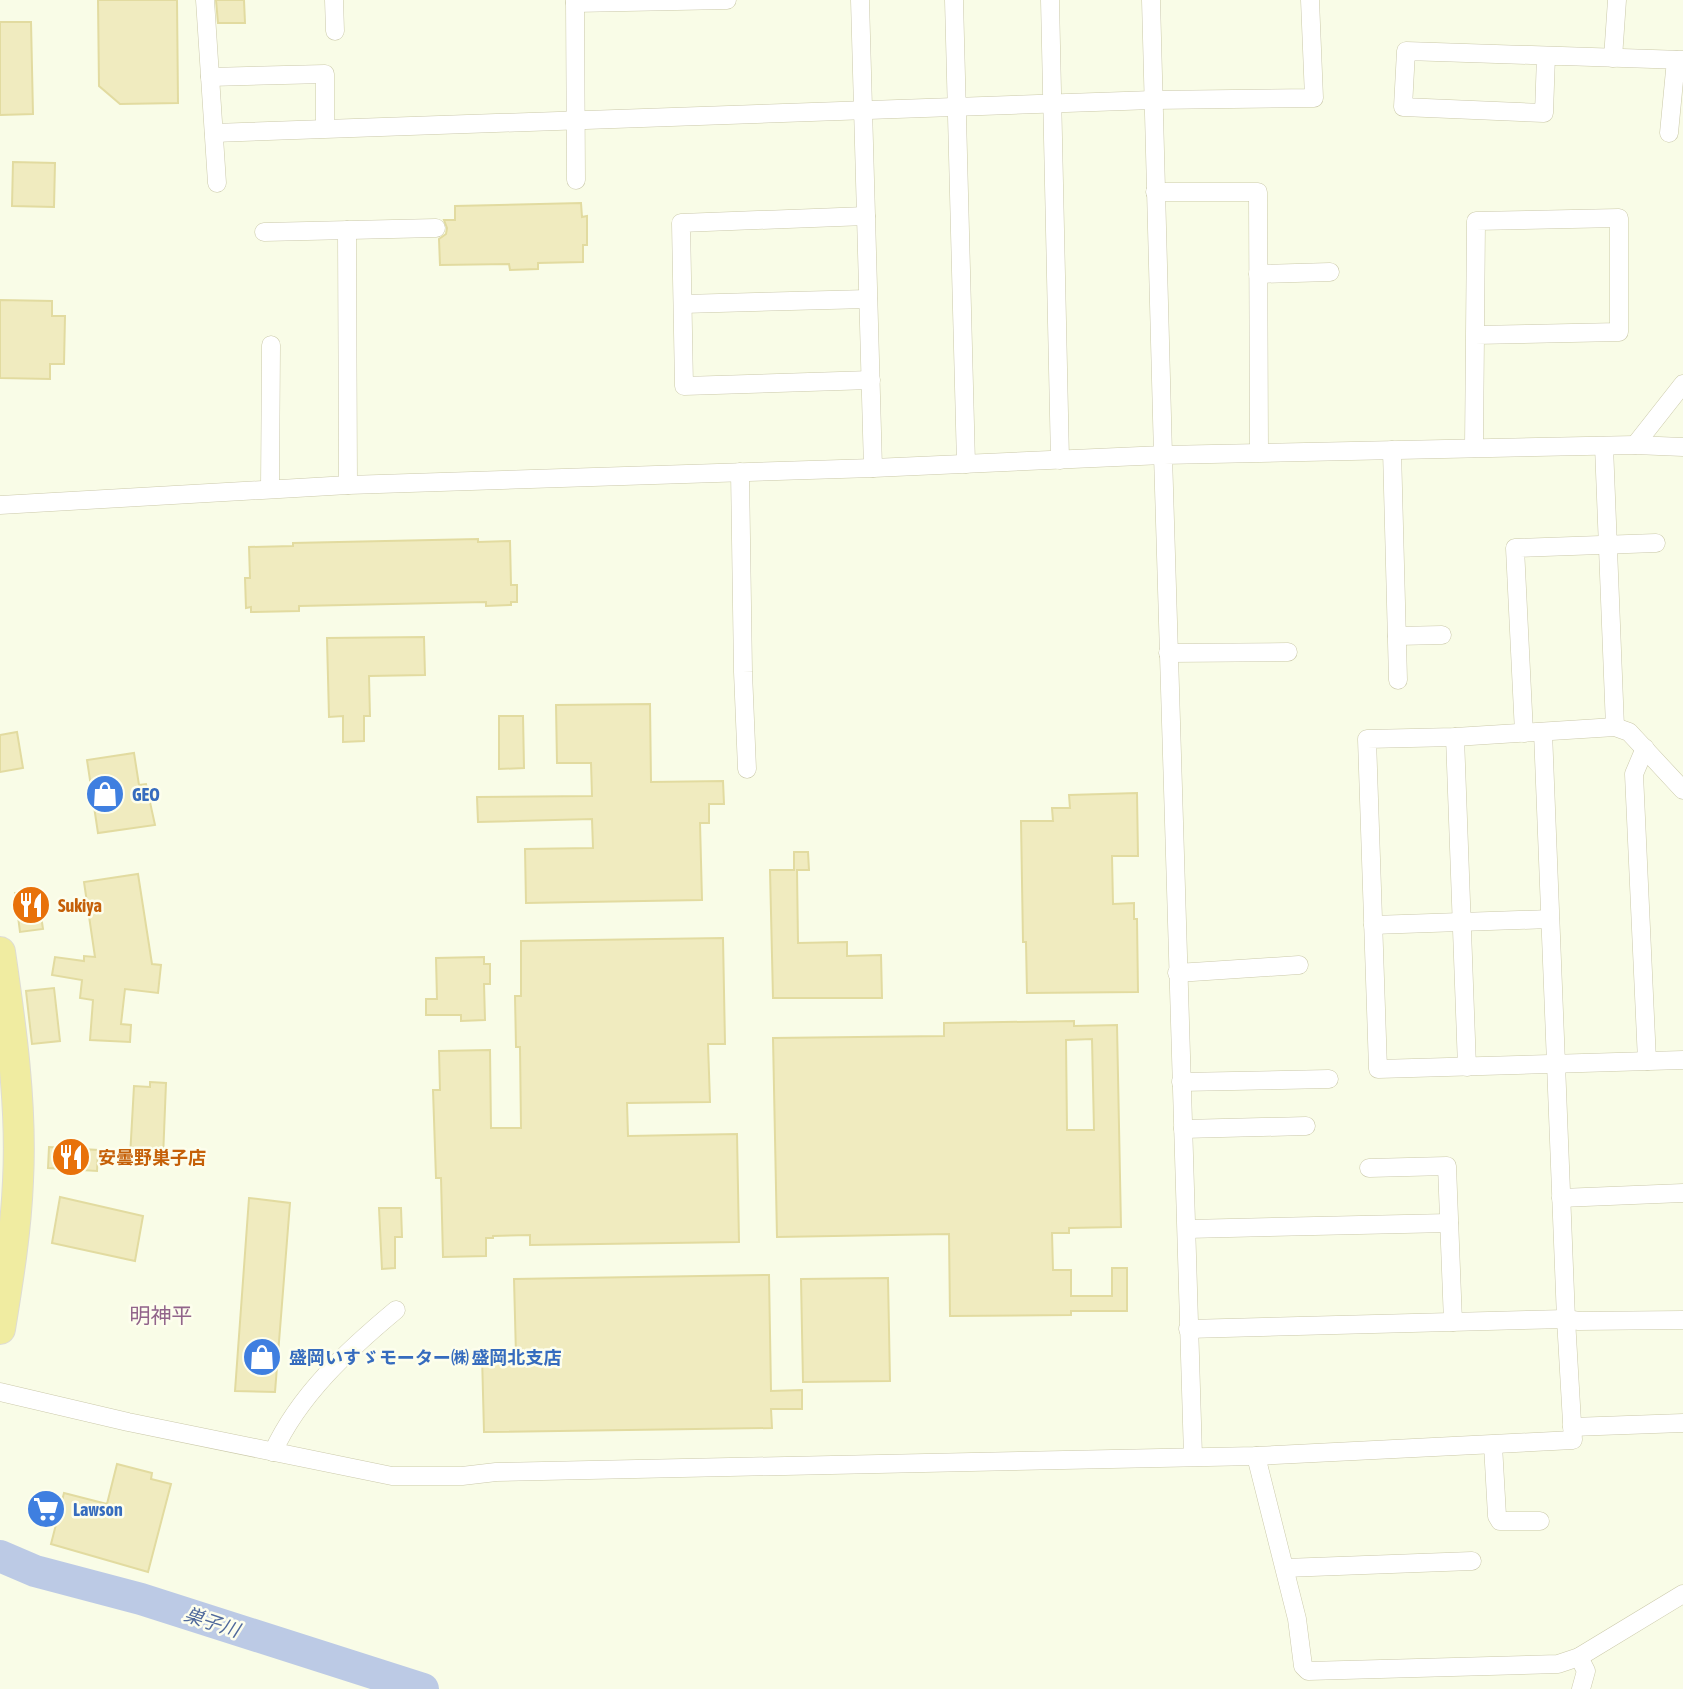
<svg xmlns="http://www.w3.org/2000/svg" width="1683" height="1689" font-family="'Asap Condensed','Noto Sans JP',sans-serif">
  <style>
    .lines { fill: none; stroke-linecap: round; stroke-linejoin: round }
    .river { stroke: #bccae5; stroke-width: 32 }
    .building { fill: #f0ebbf; stroke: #e2dba0; stroke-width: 2; fill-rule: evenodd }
    .minor-casing { stroke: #cbc9aa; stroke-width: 19 }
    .trunk-casing { stroke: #dedcd4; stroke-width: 32 }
    .minor { stroke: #fff; stroke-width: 18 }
    .trunk { stroke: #f0eca1; stroke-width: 30 }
    .labels { text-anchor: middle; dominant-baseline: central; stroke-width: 5; stroke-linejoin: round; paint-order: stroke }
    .shop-label { font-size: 18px; font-weight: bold; fill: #366cbe; stroke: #fdfeed; text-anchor: start }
    .food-label { font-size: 18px; font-weight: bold; fill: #c56008; stroke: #fdfeed; text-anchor: start }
    .water-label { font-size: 19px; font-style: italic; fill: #4f699c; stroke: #fdfeed }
    .quarter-label { font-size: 21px; fill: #91648a; stroke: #fdfeed }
  </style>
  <rect width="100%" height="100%" fill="#f9fce7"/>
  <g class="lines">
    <path class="river" d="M0 1556 35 1571 141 1599 423 1689"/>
  </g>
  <g class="building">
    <path d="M98 0H177L178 103 120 104 99 86Z"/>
    <path d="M216 0H244L245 23H218Z"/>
    <path d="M0 22H31L33 114 0 115Z"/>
    <path d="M13 162 55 163 54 207 12 206Z"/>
    <path d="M581 203 582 217 587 216V245H583V262L538 263V269L510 270 509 264 440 265 439 239 446 234 447 228 444 220H455V206Z"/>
    <path d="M0 300 52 301V316H65L64 364H50V379L0 378Z"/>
    <path d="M478 539V542L510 541 511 585H517V602H511V605L486 606V602L299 606V611L251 612V607L246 608 245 578H250L249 547 293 546V543Z"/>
    <path d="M424 637 425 675 369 676 370 716H364V741L343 742V716L329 717 327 638Z"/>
    <path d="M650 704 651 782 723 781 724 804H709V823H700L702 900 526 903 525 849 593 848 592 819 478 822 477 797 592 796 591 763H557L556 705Z"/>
    <path d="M499 716H523L524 768 499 769Z"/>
    <path d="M17 732 23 768 0 772V735Z"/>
    <path d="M134 753 139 785 146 784 155 825 98 833 87 760Z"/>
    <path d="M1137 793 1138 856H1112L1113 904 1134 903V919H1137L1138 992 1027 993 1026 942H1023L1021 821H1053L1052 808H1070L1069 795Z"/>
    <path d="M794 852H808L809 870H797L798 943 847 942V956L881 955 882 998H773L770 870H794Z"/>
    <path d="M138 874 152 964 161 965 158 993 125 989 121 1024 131 1025 130 1042 90 1040 93 1000 80 998 82 980 52 975 55 957 84 961V956L95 957 84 882Z"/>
    <path d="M37 889 43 929 20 932 15 893Z"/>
    <path d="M723 938 725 1044H708L710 1102 627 1103 628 1136 737 1134 739 1242 530 1245V1235L493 1236V1238H486V1256L443 1257 441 1178H436L433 1090H440L439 1051 490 1050 491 1128H521L520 1047H516L515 996H521V941Z"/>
    <path d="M484 957V964H490V984H484L485 1020 461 1021V1015H426V999H437L436 958Z"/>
    <path d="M54 988 60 1041 32 1044 26 991Z"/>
    <path d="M1074 1021V1026L1117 1025 1121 1227 1069 1228V1233H1052L1053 1270H1071V1296H1112V1268H1127V1311H1071V1315L950 1316 949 1234 777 1237 773 1038 944 1036V1023ZM1092 1039 1094 1130H1067L1066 1040Z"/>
    <path d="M150 1082 166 1083 163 1158 130 1157 134 1086 150 1087Z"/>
    <path d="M49 1147 98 1150 97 1171 48 1168Z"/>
    <path d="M60 1197 143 1216 135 1261 52 1243Z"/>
    <path d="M249 1198 290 1203 275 1392 235 1391Z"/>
    <path d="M379 1208H401L402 1237H395V1268L382 1269Z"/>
    <path d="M769 1275 771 1391 802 1390V1409H771L772 1428 484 1432 482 1355H516L514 1279Z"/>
    <path d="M888 1278 890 1381 803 1382 801 1279Z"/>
    <path d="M117 1464 152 1473 151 1479 171 1484 148 1572 51 1544 64 1493 107 1504Z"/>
  </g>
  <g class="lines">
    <defs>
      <g id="minor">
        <path d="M205 0 217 183"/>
        <path d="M334 0 335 31"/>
        <path d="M575 0 576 180"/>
        <path d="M860 0 873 468"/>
        <path d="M954 0 966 464"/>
        <path d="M1050 0 1060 460"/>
        <path d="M575 3 727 0"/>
        <path d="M1546 56 1544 113 1403 107 1406 51 1683 60"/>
        <path d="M1613 58 1617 0"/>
        <path d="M210 77 325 74V128"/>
        <path d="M214 133 1153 100 1314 98 1310 0"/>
        <path d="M1669 133 1676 60"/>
        <path d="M1155 192H1258L1259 452"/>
        <path d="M866 216 681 223 684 386 871 380"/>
        <path d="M347 230 348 485"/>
        <path d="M264 232 436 228"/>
        <path d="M1258 274 1330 272"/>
        <path d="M683 304 868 299"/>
        <path d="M1635 445 1683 384"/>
        <path d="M1604 446 1615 727"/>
        <path d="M1474 448 1476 221 1619 218V332L1475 335"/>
        <path d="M1392 450 1398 680"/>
        <path d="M740 472 743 672 747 769"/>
        <path d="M270 489 271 345"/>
        <path d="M0 505 348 485 873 468 1163 455 1151 0"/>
        <path d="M1397 636 1442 635"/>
        <path d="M1168 653 1288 652"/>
        <path d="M1524 733 1515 548 1656 543"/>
        <path d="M1455 737 1467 1067"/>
        <path d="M1645 748 1634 774 1647 1061"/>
        <path d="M1683 790 1629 732 1615 727 1455 737 1367 739 1378 1069 1683 1060"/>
        <path d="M1373 925 1550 919"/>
        <path d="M1177 973 1299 965"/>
        <path d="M1181 1082 1329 1079"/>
        <path d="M1183 1129 1306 1126"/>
        <path d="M1369 1168 1447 1166 1453 1322"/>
        <path d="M1561 1198 1683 1193"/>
        <path d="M1187 1229 1449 1223"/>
        <path d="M1188 1329 1566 1319 1579 1321 1683 1320"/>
        <path d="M0 1392 128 1422 392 1476H462L496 1472 1256 1456 1573 1440 1566 1319 1543 732"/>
        <path d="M1572 1427 1683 1423"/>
        <path d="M1493 1445 1497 1516 1500 1521H1540"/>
        <path d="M273 1452C299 1395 348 1350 396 1310"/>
        <path d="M1193 1456 1163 455 1635 445 1683 447"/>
        <path d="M1256 1456 1297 1619 1303 1666 1308 1671 1558 1664 1579 1657 1683 1594"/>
        <path d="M1285 1568 1472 1561"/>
        <path d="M1579 1657 1586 1671 1581 1689"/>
      </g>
      <path id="trunk" d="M0 952C11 1027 22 1105 18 1181 16 1231 8 1280 0 1329"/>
    </defs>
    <use href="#minor" class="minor-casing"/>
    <use href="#trunk" class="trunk-casing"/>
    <use href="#minor" class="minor"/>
    <use href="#trunk" class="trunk"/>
  </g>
  <defs>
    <symbol id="shop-disc" viewBox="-11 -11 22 22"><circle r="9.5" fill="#3f7fe0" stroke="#fdfeed"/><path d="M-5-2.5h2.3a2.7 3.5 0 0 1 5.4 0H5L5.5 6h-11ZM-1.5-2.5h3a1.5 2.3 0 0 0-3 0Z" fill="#fff"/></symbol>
    <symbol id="restaurant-disc" viewBox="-11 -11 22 22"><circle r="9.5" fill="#e8710a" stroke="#fdfeed"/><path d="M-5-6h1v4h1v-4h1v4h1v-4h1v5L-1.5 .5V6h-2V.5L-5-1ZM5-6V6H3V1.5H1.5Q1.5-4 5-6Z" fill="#fff"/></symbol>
    <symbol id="supermarket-disc" viewBox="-11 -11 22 22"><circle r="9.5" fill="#3f7fe0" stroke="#fdfeed"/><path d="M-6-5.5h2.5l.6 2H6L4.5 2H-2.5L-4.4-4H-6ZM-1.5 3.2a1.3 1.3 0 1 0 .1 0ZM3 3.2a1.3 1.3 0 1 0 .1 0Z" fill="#fff"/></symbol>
  </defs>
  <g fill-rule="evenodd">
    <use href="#shop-disc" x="83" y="772" width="44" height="44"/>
    <use href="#restaurant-disc" x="9" y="883" width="44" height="44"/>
    <use href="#restaurant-disc" x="49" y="1135" width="44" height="44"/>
    <use href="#shop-disc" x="240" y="1335" width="44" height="44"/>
    <use href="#supermarket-disc" x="24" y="1487" width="44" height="44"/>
  </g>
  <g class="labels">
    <g class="shop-label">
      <text x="132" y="794">GEO</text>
      <text x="289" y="1357">盛岡いすゞモーター㈱ 盛岡北支店</text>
      <text x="73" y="1509">Lawson</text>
    </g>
    <g class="food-label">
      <text x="58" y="905">Sukiya</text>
      <text x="98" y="1157">安曇野巣子店</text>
    </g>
    <g class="water-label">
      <text transform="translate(212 1622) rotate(18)">巣子川</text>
    </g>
    <g class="quarter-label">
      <text x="161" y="1315">明神平</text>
    </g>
  </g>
</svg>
